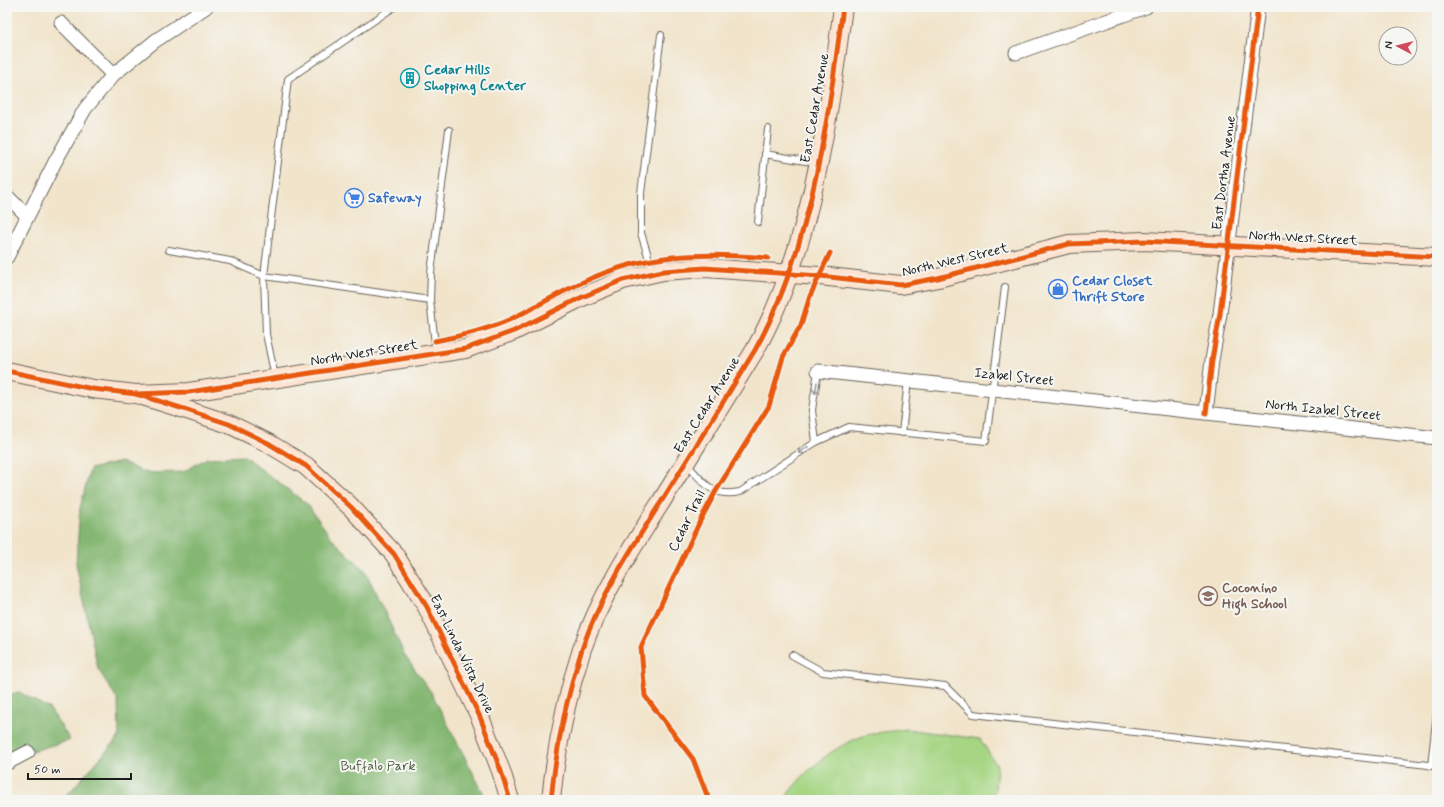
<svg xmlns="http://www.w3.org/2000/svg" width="1444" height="807" font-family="Mynerve,sans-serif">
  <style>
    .green { fill: #a6d684; stroke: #617950 }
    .forest { fill: #84b772; stroke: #506a47 }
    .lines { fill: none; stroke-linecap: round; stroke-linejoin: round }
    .lane-casing { stroke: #676259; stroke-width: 8 }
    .street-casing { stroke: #676259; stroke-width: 15 }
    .secondary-casing { stroke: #676259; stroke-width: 20 }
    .lane { stroke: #fff; stroke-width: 6 }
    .street { stroke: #fff; stroke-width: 13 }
    .secondary { stroke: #fde4d1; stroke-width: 18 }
    .cycleway-casing { stroke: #f6f6f2; stroke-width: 8 }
    .cycleway { stroke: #e8590c; stroke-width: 5 }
    .oneway { stroke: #999 }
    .labels { text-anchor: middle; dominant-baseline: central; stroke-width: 4; stroke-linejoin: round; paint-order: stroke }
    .culture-label { font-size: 14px; font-weight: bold; fill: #0d838f; stroke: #f6f6f2; text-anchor: start }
    .street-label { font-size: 14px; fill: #1c1c1c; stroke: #f6f6f2 }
    .shop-label { font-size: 14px; font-weight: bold; fill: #366cbe; stroke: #f6f6f2; text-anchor: start }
    .education-label { font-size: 14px; font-weight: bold; fill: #785e54; stroke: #f6f6f2; text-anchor: start }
    .park-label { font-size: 14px; fill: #4c5d40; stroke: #f6f6f2 }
  </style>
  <rect width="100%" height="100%" fill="#f6f6f2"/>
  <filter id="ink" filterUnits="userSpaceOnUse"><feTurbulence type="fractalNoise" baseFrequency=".025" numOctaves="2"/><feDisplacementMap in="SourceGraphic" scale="8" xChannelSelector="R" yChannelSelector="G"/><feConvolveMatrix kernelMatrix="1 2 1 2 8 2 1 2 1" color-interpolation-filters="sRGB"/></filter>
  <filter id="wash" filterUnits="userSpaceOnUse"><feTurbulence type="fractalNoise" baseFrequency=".012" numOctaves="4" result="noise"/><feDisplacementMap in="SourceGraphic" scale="16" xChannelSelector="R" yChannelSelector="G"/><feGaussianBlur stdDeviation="0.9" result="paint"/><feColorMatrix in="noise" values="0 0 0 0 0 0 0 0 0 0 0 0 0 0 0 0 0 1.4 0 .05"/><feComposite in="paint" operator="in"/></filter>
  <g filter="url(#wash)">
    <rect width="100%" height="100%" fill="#f1e4cb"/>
    <path class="green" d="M906 729 980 739 997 766 994 800H784C799 776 831 748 858 738 872 732 891 732 906 729Z"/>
    <g class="forest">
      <path d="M244 456 307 504 333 540 365 570 405 656 431 692 487 800H53L66 796 119 737 118 700 98 669 76 564 80 508 90 469 121 462 146 473 183 472 207 458Z"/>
      <path d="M19 692 50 709 70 740 22 754 7 755V695Z"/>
    </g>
  </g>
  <g filter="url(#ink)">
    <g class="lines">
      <defs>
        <g id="lane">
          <path d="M765 154 817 163"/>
          <path d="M758 222 768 129"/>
          <path d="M169 250 230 261 264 276 430 300"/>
          <path d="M653 272 641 233V193L661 35"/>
          <path d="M436 353 430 300 431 273 449 130"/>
          <path d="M275 377 266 334 264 276 288 79 394 7"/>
          <path d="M902 433 908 381"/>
          <path d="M816 442 849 427 986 441 1005 287"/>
          <path d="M686 463C703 482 712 498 740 492L816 442 812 410 818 371"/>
          <path d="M792 655 823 672 945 686 973 714 1437 766"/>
          <path d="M1431 766 1437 712"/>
        </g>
        <g id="street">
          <path d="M61 23 113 75"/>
          <path d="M1016 53 1146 7"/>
          <path d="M7 196 27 216"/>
          <path d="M7 257 55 162 85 109 113 75 155 41 206 7"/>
          <path d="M818 371 1437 438"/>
          <path d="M1206 413 1212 360 1220 314 1258 7"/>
          <path d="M7 763 28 752"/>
        </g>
        <g id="secondary">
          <path d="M7 371 93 389 136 394 184 409 229 424 268 443 306 466 351 507 394 554 427 607 480 717 501 771 510 800"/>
          <path d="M136 394 189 392 465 349 514 331 580 298 623 280 663 271 705 268 820 276 901 285 938 278 1069 244 1144 241 1437 257"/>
          <path d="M551 800C556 749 566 698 582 649 600 597 631 549 661 502 692 452 724 401 755 350 811 250 828 120 843 7"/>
        </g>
      </defs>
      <use href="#lane" class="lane-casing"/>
      <use href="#street" class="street-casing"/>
      <use href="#secondary" class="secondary-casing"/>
      <use href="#lane" class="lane"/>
      <use href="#street" class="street"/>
      <use href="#secondary" class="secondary"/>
      <defs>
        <g id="cycleway">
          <path d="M435 341C461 336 487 330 511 319 534 308 557 294 581 283 643 253 702 252 768 258"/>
          <path d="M7 371 93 389 136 394 184 409 229 424 268 443 306 466 351 507 394 554 427 607 480 717 501 771 510 800"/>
          <path d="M136 394 189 392 465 349 514 331 580 298 623 280 663 271 705 268 820 276 901 285 938 278 1069 244 1144 241 1437 257"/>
          <path d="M1206 413 1212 360 1220 314 1258 7"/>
          <path d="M551 800C556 749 566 698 582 649 600 597 631 549 661 502 692 452 724 401 755 350 811 250 828 120 843 7"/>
          <path d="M709 800 693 759 645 696 641 647 701 519 716 491 769 406 783 357 801 325 810 296 830 253"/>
        </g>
      </defs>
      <use href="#cycleway" class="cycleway-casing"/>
      <use href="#cycleway" class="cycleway"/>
    </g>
    <defs><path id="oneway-shaft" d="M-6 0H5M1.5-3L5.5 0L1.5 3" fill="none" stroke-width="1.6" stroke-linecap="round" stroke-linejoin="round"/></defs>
    <g class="oneway">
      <use href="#oneway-shaft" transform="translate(816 388) rotate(99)"/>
      <use href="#oneway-shaft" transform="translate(803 450) rotate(147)"/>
    </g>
  </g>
  <defs>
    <symbol id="building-ring" viewBox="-11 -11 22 22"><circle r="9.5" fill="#f6f6f2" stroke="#0f9aa8" stroke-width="1.5"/><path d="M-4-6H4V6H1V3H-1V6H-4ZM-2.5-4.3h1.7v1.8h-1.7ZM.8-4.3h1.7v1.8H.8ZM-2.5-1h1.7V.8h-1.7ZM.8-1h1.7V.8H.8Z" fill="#0f9aa8"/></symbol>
    <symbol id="supermarket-ring" viewBox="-11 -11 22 22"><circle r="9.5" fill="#f6f6f2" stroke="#3f7fe0" stroke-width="1.5"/><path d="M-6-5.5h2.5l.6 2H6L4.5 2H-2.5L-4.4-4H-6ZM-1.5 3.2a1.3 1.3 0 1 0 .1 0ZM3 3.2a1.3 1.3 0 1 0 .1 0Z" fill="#3f7fe0"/></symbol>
    <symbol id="shop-ring" viewBox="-11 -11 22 22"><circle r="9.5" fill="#f6f6f2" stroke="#3f7fe0" stroke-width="1.5"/><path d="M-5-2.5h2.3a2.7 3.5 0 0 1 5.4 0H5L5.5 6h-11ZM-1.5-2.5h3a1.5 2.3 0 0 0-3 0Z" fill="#3f7fe0"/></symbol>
    <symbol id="school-ring" viewBox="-11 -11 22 22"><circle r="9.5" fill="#f6f6f2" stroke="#8d6e63" stroke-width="1.5"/><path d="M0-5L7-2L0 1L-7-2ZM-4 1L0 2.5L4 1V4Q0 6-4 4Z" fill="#8d6e63"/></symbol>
  </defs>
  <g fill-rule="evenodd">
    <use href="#building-ring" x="399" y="67" width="22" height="22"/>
    <use href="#supermarket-ring" x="343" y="187" width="22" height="22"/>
    <use href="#shop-ring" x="1047" y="278" width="22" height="22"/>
    <use href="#school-ring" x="1197" y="585" width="22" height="22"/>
  </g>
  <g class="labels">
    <g class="culture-label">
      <text x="424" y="70">Cedar Hills<tspan x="424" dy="16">Shopping Center</tspan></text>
    </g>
    <g class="street-label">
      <text transform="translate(815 108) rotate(-80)">East Cedar Avenue</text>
      <text transform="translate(1224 173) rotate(-83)">East Dortha Avenue</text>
      <text transform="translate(1303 238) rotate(3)">North West Street</text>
      <text transform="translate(955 260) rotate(-13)">North West Street</text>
      <text transform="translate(364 353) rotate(-9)">North West Street</text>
      <text transform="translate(1014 377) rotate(6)">Izabel Street</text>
      <text transform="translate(707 405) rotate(-58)">East Cedar Avenue</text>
      <text transform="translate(1323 410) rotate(6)">North Izabel Street</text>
      <text transform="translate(687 521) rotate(-64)">Cedar Trail</text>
      <text transform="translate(462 654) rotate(64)">East Linda Vista Drive</text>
    </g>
    <g class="shop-label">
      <text x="368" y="198">Safeway</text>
      <text x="1072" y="281">Cedar Closet<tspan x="1072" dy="16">Thrift Store</tspan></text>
    </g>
    <g class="education-label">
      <text x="1222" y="588">Coconino<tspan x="1222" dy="16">High School</tspan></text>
    </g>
    <g class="park-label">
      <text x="378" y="766">Buffalo Park</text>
    </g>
  </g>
  <rect width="1444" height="807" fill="none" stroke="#f6f6f2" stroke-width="24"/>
  <g transform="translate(1398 46) rotate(277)"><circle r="19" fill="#f6f6f2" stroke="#9f9f9c"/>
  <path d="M0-3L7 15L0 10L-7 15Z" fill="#d1495b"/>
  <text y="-6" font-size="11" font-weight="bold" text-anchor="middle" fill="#1c1c1c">N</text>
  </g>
  <path d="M28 773v6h103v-6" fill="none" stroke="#1c1c1c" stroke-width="2"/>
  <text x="34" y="773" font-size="12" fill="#1c1c1c" stroke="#f6f6f2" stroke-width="3" paint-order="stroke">50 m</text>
</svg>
